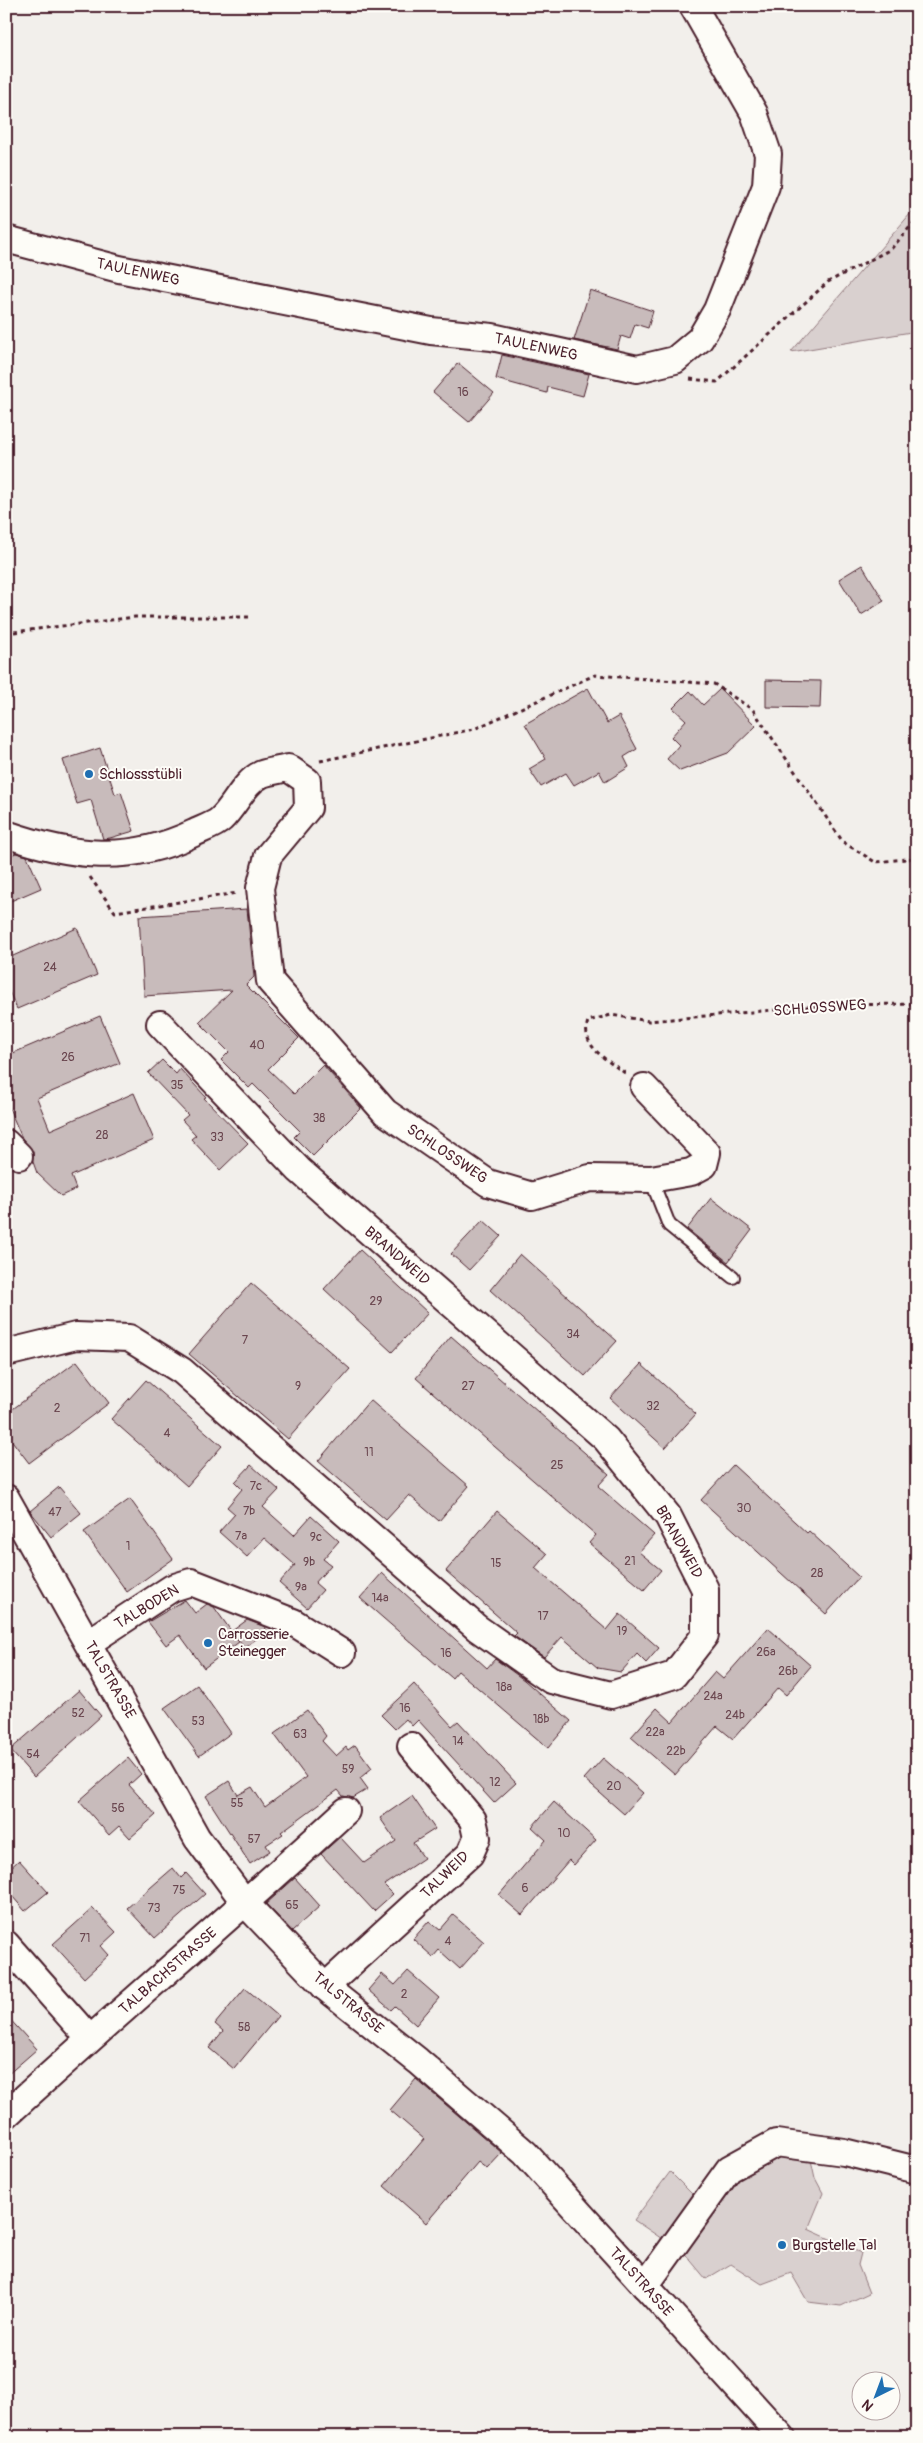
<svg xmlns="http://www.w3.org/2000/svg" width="923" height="2443" font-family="Pangolin,sans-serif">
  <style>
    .green { fill: #d9d0cf; stroke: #92787d }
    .building { fill: #c8bbbb; stroke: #4a1f2b }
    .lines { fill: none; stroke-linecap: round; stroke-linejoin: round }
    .service-casing { stroke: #4a1f2b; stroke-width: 16 }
    .minor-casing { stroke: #4a1f2b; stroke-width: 30 }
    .path { stroke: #4a1f2b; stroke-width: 3; stroke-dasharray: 4 4; stroke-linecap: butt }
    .service { stroke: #fdfcf7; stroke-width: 12 }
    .minor { stroke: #fdfcf7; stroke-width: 26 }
    .poi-dot { fill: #1f6fb2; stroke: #fdfcf7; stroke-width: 2 }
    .labels { text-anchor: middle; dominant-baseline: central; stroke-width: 4; stroke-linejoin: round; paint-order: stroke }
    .number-label { font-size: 12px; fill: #6a464f }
    .street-label { font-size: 15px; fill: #4a1f2b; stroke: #fdfcf7 }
    .poi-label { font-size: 15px; fill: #4a1f2b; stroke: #fdfcf7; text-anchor: start }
  </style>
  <rect width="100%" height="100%" fill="#f2efeb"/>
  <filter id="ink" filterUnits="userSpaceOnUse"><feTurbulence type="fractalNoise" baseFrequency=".02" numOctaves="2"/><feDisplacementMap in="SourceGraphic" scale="10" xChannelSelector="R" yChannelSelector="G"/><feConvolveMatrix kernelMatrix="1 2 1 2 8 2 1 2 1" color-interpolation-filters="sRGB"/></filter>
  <g filter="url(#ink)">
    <g class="green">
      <path d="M917 206V331L791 352Z"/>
      <path d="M776 2143 811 2160 815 2178 823 2193 808 2229 861 2253 858 2265 869 2293 841 2306 808 2302 791 2273 762 2284 731 2264 706 2279 686 2255 634 2220 670 2172 705 2207Z"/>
    </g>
    <g class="building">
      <path d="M590 290 653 311 648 328 635 324 630 339 621 336 617 349 574 340Z"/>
      <path d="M502 355 589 374 583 396 548 387 547 393 496 379Z"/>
      <path d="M458 363 494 393 469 422 433 392Z"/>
      <path d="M862 565 884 601 861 615 839 579Z"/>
      <path d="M766 680 821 681 820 708 766 707Z"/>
      <path d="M588 688 607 723 619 716 637 749 624 757 629 767 605 782 599 771 574 785 566 773 541 787 529 769 546 759 525 724Z"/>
      <path d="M720 689 756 726 728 753 680 771 667 759 679 745 671 737 686 720 673 708 690 691 703 705Z"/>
      <path d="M100 748 115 794 121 792 134 831 110 838 103 839 91 800 77 804 63 760Z"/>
      <path d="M16 853 27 856 41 888 6 903V857Z"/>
      <path d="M247 909 254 977 246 985 299 1038 268 1069 294 1094 323 1065 361 1108 313 1156 294 1137 300 1131 253 1084 249 1088 221 1060 229 1052 199 1022 232 990 144 996 139 916Z"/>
      <path d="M77 928 97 975 17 1009 6 985V959Z"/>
      <path d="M100 1016 120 1063 37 1098 50 1130 134 1093 154 1140 71 1176 76 1189 61 1196 37 1173 33 1162V1152L22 1138 6 1101V1056Z"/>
      <path d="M162 1060 176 1074 180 1069 206 1097 204 1098 248 1143 220 1170 191 1139 196 1135 182 1120 188 1115 148 1073Z"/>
      <path d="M711 1198 752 1230 728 1262 687 1229Z"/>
      <path d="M483 1220 501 1236 469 1270 451 1254Z"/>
      <path d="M360 1250 428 1313 392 1352 324 1289Z"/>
      <path d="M520 1254 617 1341 585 1376 490 1290Z"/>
      <path d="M251 1283 350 1369 288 1439 189 1354Z"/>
      <path d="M451 1336 609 1474 598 1486 654 1535 639 1552 661 1570 644 1590 589 1543 596 1535 416 1378Z"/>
      <path d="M77 1361 109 1403 29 1463 6 1433V1414Z"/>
      <path d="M641 1364 696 1414 665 1448 610 1398Z"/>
      <path d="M146 1380 222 1446 187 1486 111 1419Z"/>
      <path d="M370 1400 469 1486 439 1521 409 1495 386 1520 318 1461Z"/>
      <path d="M251 1465 279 1490 263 1507 294 1535 311 1516 339 1541 323 1559 331 1565 315 1583 323 1590 307 1608 279 1583 295 1565 264 1538 247 1557 219 1532 235 1514 227 1507 242 1489 235 1482Z"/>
      <path d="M733 1465 807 1533 809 1531 859 1577 826 1614 701 1500Z"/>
      <path d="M59 1487 81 1513 51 1537 30 1511Z"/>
      <path d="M130 1499 173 1559 127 1592 84 1532Z"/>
      <path d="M497 1511 547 1554 535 1568 607 1630 620 1614 659 1648 646 1663 637 1654 621 1672 598 1668 562 1637 544 1657 514 1636 517 1633 446 1571Z"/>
      <path d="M382 1573 487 1668 495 1659 524 1680 571 1721 548 1748 458 1671 452 1678 360 1598Z"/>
      <path d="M185 1600 195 1613 207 1604 214 1607 239 1642 204 1668 180 1635 166 1645 148 1622Z"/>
      <path d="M247 1620 265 1627 267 1631 244 1648 232 1631Z"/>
      <path d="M768 1628 811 1666 786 1695 778 1688 733 1739 717 1726 675 1775 631 1737 657 1708 672 1722 715 1672 723 1679Z"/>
      <path d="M414 1684 452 1726 458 1721 516 1783 494 1803 418 1720 412 1726 406 1719 395 1729 381 1715Z"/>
      <path d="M197 1685 231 1733 199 1756 164 1708Z"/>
      <path d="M79 1690 101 1716 34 1777 10 1750Z"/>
      <path d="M307 1710 326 1736 322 1741 336 1756 346 1747 348 1750 355 1745 372 1768 360 1778 368 1789 353 1798 343 1796 338 1790 281 1832 283 1834 266 1845 270 1851 250 1864 206 1796 229 1781 238 1795 252 1787 265 1807 306 1777 274 1734Z"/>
      <path d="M128 1758 141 1774 129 1785 156 1815 130 1838 119 1826 109 1835 79 1801Z"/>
      <path d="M603 1758 643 1793 624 1814 584 1779Z"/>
      <path d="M412 1796 435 1829 413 1843 424 1858 384 1885 393 1894 374 1911 321 1854 340 1837 364 1863 396 1841 380 1818Z"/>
      <path d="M554 1802 596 1840 574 1865 569 1860 522 1915 499 1895 546 1840 532 1827Z"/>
      <path d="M19 1860 48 1892 25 1911 6 1889V1872Z"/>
      <path d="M173 1868 181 1878 186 1873 205 1894 155 1938 127 1908Z"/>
      <path d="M295 1878 320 1906 292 1931 266 1904Z"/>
      <path d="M93 1908 116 1932 101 1946 109 1955 84 1978 53 1944Z"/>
      <path d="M453 1915 484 1942 460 1969 439 1950 433 1957 413 1939 429 1921 440 1930Z"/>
      <path d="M408 1971 439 1998 416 2025 395 2006 391 2010 368 1990 382 1974 395 1985Z"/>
      <path d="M245 1988 278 2016 234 2069 209 2048 223 2031 215 2024Z"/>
      <path d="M6 2015 37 2049 6 2076Z"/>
      <path d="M416 2079 502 2153 487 2169 478 2162 426 2223 384 2186 424 2139 390 2110Z"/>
    </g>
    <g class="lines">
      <defs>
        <path id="service" d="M651 1179 669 1225 733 1277"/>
        <g id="minor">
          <path d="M6 239 119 269 431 331 492 337 637 369 675 360 700 339 717 310 766 186 768 154 754 113 693 6"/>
          <path d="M6 834C72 857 129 864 194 833 202 829 215 825 221 819 235 806 244 782 262 774 270 771 280 770 288 768L307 781 308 808 268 856 260 888 270 981 385 1112 488 1183 532 1196 590 1178 651 1179 691 1172 704 1165 707 1153 644 1087"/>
          <path d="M6 1143 19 1156"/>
          <path d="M6 1353 76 1336 129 1338 182 1371 477 1628 551 1680 611 1695 674 1675 705 1635V1589L668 1516 606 1439 299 1170 160 1024"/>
          <path d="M6 1498 197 1838 246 1904 325 1987 418 2061 525 2153 782 2437"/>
          <path d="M88 1643 172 1588 191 1582 293 1622 342 1653"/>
          <path d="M6 1944 89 2038"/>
          <path d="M325 1987 470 1854 477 1838 473 1820 411 1746"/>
          <path d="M6 2115C118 2012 235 1914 346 1811"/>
          <path d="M645 2286 729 2169 776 2143 844 2152 917 2170"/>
        </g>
      </defs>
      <use href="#service" class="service-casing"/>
      <use href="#minor" class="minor-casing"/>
      <g class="path">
        <path d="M690 379 717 382 828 282 891 249 917 219"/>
        <path d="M6 633 135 617H250"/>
        <path d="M320 761 474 729 595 675 714 684 753 710 843 842 875 862 917 858"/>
        <path d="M90 877 115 912 237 893"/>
        <path d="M625 1073C607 1060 580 1046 588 1021L611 1015 649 1021 830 1005 917 1004"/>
      </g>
      <use href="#service" class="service"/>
      <use href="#minor" class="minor"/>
    </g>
  </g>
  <g class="poi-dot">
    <circle cx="89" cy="774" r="5"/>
    <circle cx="208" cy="1643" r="5"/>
    <circle cx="782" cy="2245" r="5"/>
  </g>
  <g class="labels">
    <g class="number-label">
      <text x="463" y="392">16</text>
      <text x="50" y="967">24</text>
      <text x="257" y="1045">40</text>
      <text x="68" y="1057">26</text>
      <text x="177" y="1085">35</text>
      <text x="319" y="1118">38</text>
      <text x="102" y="1135">28</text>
      <text x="217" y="1137">33</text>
      <text x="376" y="1301">29</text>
      <text x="573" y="1334">34</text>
      <text x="245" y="1340">7</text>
      <text x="298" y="1386">9</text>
      <text x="468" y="1386">27</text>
      <text x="653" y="1406">32</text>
      <text x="57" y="1408">2</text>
      <text x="167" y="1433">4</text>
      <text x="369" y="1452">11</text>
      <text x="557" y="1465">25</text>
      <text x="256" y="1486">7c</text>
      <text x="744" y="1508">30</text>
      <text x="249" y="1511">7b</text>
      <text x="55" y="1512">47</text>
      <text x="241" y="1536">7a</text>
      <text x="316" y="1537">9c</text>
      <text x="128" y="1546">1</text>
      <text x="630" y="1561">21</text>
      <text x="309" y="1562">9b</text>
      <text x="496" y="1563">15</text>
      <text x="817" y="1573">28</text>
      <text x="301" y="1587">9a</text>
      <text x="380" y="1598">14a</text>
      <text x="543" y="1616">17</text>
      <text x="622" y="1631">19</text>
      <text x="766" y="1652">26a</text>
      <text x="446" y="1653">16</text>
      <text x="788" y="1671">26b</text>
      <text x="504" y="1687">18a</text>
      <text x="713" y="1696">24a</text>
      <text x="405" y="1708">16</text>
      <text x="78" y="1713">52</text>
      <text x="735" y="1715">24b</text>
      <text x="541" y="1719">18b</text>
      <text x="198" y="1721">53</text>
      <text x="655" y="1732">22a</text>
      <text x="300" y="1734">63</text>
      <text x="458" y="1741">14</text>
      <text x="676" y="1751">22b</text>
      <text x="33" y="1754">54</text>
      <text x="348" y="1769">59</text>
      <text x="495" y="1782">12</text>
      <text x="614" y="1786">20</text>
      <text x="237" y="1803">55</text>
      <text x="118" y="1808">56</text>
      <text x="564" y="1833">10</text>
      <text x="254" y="1839">57</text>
      <text x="525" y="1888">6</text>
      <text x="179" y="1890">75</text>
      <text x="292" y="1905">65</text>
      <text x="154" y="1908">73</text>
      <text x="85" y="1938">71</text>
      <text x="448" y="1941">4</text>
      <text x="404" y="1994">2</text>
      <text x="244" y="2027">58</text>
    </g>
    <g class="street-label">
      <text transform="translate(138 272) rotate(12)">TAULENWEG</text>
      <text transform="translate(536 347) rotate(12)">TAULENWEG</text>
      <text transform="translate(820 1008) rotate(-4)">SCHLOSSWEG</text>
      <text transform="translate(447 1154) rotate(34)">SCHLOSSWEG</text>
      <text transform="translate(397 1256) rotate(41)">BRANDWEID</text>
      <text transform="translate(679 1542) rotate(61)">BRANDWEID</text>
      <text transform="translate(147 1607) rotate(-31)">TALBODEN</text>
      <text transform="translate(110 1680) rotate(60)">TALSTRASSE</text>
      <text transform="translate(445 1875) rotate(-44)">TALWEID</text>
      <text transform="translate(168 1971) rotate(-41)">TALBACHSTRASSE</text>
      <text transform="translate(348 2003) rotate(40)">TALSTRASSE</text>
      <text transform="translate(641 2282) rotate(48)">TALSTRASSE</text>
    </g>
    <g class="poi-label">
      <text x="99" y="774">Schlossstübli</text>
      <text x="218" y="1634">Carrosserie<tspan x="218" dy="17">Steinegger</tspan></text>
      <text x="792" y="2245">Burgstelle Tal</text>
    </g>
  </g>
  <rect width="923" height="2443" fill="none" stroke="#fdfcf7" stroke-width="25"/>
  <rect x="12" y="12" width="898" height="2418" fill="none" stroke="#4a1f2b" stroke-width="2" filter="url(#ink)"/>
  <g transform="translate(876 2396) rotate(222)"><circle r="24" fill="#fdfcf7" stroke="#b5a4a5"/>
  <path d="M0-4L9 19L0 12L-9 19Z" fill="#1f6fb2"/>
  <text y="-8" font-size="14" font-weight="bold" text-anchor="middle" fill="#4a1f2b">N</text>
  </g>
</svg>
